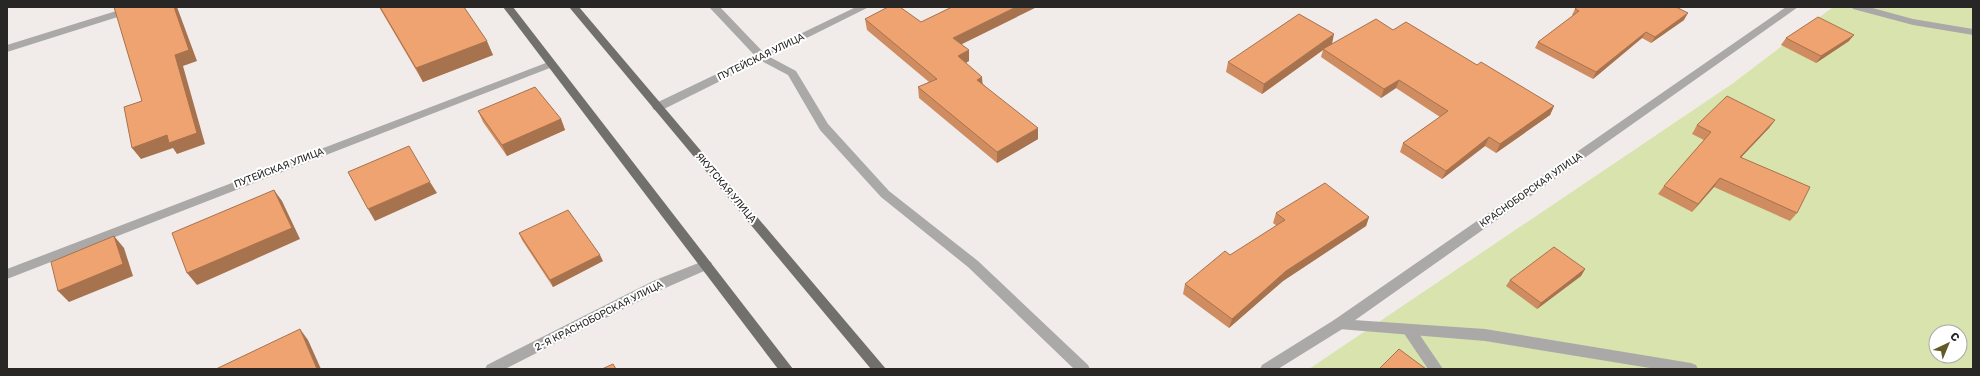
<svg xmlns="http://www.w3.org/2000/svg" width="1980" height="376" font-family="Rubik,sans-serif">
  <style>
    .green { fill: #d9e3ae; fill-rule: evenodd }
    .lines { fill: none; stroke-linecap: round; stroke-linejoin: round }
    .service { fill: #aaa9a7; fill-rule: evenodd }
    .minor { fill: #aaa9a7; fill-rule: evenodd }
    .tertiary { fill: #aaa9a7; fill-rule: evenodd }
    .primary { fill: #72706d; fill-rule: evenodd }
    .wall { fill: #ce8c60 }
    .shaded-wall { fill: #a7724e }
    .building { fill: #efa370; stroke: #a7724e }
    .labels { text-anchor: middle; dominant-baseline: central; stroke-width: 4; stroke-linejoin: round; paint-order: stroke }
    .street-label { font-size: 10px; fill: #282726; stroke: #fff }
  </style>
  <rect width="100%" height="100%" fill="#f1ece9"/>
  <path class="green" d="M1833 7H1973V369H1309L1732 84ZM1936 332H1960V356H1936Z"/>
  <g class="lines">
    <g class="service">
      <path d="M709 7H720L766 55 796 71 828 124 889 191 978 261 1088 365 1090 369H1074L968 267 881 197 820 130 788 75 758 59Z"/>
      <path d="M1852 7H1869L1913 19 1973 29V35L1913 25 1853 9Z"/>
      <path d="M1408 324 1413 325 1443 369H1428L1401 329 1403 325Z"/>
    </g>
    <g class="minor">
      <path d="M129 7H144L143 9 7 52V45Z"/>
      <path d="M856 7H869L662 110H654L652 107 654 104Z"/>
      <path d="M551 61 555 62 556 64 555 66 7 279V269Z"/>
      <path d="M706 260 711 262 712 265 711 268 663 289 505 369H485L487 365 653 281Z"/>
      <path d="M1339 319 1485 329 1691 363 1696 365 1698 369H1656L1485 341 1339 329 1334 328 1332 324 1334 320Z"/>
    </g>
    <path class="tertiary" d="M1786 7H1798L1344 328 1278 369H1260L1262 365 1334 320Z"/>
    <g class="primary">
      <path d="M503 7H513L793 369H778Z"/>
      <path d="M569 7H579L886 369H871Z"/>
    </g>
  </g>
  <g class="wall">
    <path d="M379 7H464L493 55 423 82Z"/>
    <path d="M1575 9 1684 20 1651 43 1642 38 1593 79 1535 48 1538 42 1573 16 1572 15Z"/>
    <path d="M865 19 921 22 962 44 969 61 966 63 983 84 1038 139 997 163 919 98 918 87 929 82 867 30Z"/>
    <path d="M1393 30 1477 65 1554 106 1550 115 1496 153 1485 146 1442 179 1400 152 1403 143 1440 117 1396 88 1381 98 1321 57 1323 50 1262 94 1226 72 1228 62 1332 44Z"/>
    <path d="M1786 38 1849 41 1816 63 1781 45Z"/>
    <path d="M478 111 561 119 565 130 507 156 483 122Z"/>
    <path d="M1775 120 1769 128 1741 157 1797 213 1790 221 1714 187 1692 212 1658 194 1664 186 1704 140 1692 134 1697 125Z"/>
    <path d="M1276 213 1369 217 1366 226 1283 281 1229 328 1183 294 1185 284 1277 226 1273 223Z"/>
    <path d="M519 233 603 261 553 287 522 240Z"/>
    <path d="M1585 269 1581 276 1537 309 1506 286 1510 280Z"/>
  </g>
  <g class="shaded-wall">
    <path d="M174 7H177L197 61 183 66 205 144 177 154 173 148 141 159 132 148 175 55Z"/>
    <path d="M1016 7H1037L954 48 953 38Z"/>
    <path d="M1688 13 1684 20 1651 43 1655 37Z"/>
    <path d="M1646 32 1642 38 1593 79 1596 72Z"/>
    <path d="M1334 34 1332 44 1323 49V50L1262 94 1264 84Z"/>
    <path d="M1854 35 1849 41 1816 63 1821 56Z"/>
    <path d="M487 41 493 55 423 82 416 68Z"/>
    <path d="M969 50V61L959 66 958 56Z"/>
    <path d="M982 77 983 88 977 80Z"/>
    <path d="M1399 80 1396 88 1381 98 1384 89Z"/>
    <path d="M1554 106 1550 115 1496 153 1500 144Z"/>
    <path d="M561 119 565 130 507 156 502 145Z"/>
    <path d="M1775 120 1769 128 1734 165 1740 157Z"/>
    <path d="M1038 128V139L997 163V152Z"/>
    <path d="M1489 137 1485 146 1442 179 1446 171Z"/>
    <path d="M1720 178 1714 187 1692 212 1698 204Z"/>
    <path d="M430 182 437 193 375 221 368 209Z"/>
    <path d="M274 190 282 201 300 239 197 285 187 273Z"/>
    <path d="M1369 217 1366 226 1283 281 1229 328 1232 319 1286 271Z"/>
    <path d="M114 236 124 248 133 276 69 302 58 291Z"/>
    <path d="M600 255 603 261 553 287 550 280Z"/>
    <path d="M1585 269 1581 276 1537 309 1541 303Z"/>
    <path d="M300 329 308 340 321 369H317Z"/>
  </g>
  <g class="building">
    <path d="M114 7H174L189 50 175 55 197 133 169 143 167 135 132 148 124 107 142 101Z"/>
    <path d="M380 7H464L487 41 416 68Z"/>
    <path d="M888 7H900L921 22 952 7H1016L953 38 969 50 958 56 982 77 977 80 1038 128 997 152 918 87 937 79 865 19Z"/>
    <path d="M1578 7H1676L1688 13 1655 37 1646 32 1596 72 1538 42 1579 11 1575 9Z"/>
    <path d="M1299 14 1334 34 1264 84 1228 62Z"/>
    <path d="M1818 17 1854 35 1821 56 1786 38Z"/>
    <path d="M1376 19 1393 30 1406 22 1477 65 1481 62 1554 106 1500 144 1489 137 1446 171 1403 143 1448 111 1399 80 1384 89 1323 49Z"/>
    <path d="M535 87 561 119 502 145 478 111Z"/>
    <path d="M1727 96 1775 120 1740 157 1810 187 1797 213 1720 178 1698 204 1664 186 1711 132 1697 125Z"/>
    <path d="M409 146 430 182 368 209 348 172Z"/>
    <path d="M1325 183 1369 217 1286 271 1232 319 1185 284 1225 251 1230 255 1285 220 1276 213Z"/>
    <path d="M274 190 292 228 187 273 172 233Z"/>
    <path d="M568 210 600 255 550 280 519 233Z"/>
    <path d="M114 236 123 264 58 291 51 262Z"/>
    <path d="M1554 247 1585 269 1541 303 1510 280Z"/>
    <path d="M300 329 317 369H216Z"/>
    <path d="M1399 349 1426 369H1379Z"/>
    <path d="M613 364 616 369H602Z"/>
  </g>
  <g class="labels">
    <g class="street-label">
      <text transform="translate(761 57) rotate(-26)">ПУТЕЙСКАЯ УЛИЦА</text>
      <text transform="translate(279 168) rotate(-21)">ПУТЕЙСКАЯ УЛИЦА</text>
      <text transform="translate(726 188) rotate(50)">ЯКУТСКАЯ УЛИЦА</text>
      <text transform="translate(1531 190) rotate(-35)">КРАСНОБОРСКАЯ УЛИЦА</text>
      <text transform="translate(599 316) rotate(-27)">2-Я КРАСНОБОРСКАЯ УЛИЦА</text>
    </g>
  </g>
  <rect width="1980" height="376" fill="none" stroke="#282726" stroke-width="16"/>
  <g transform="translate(1948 344) rotate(44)"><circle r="19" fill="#ffffff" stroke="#a9a9a8"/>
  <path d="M0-3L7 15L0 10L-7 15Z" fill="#615a27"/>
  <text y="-6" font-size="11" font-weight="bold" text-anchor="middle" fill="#282726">С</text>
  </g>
</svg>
